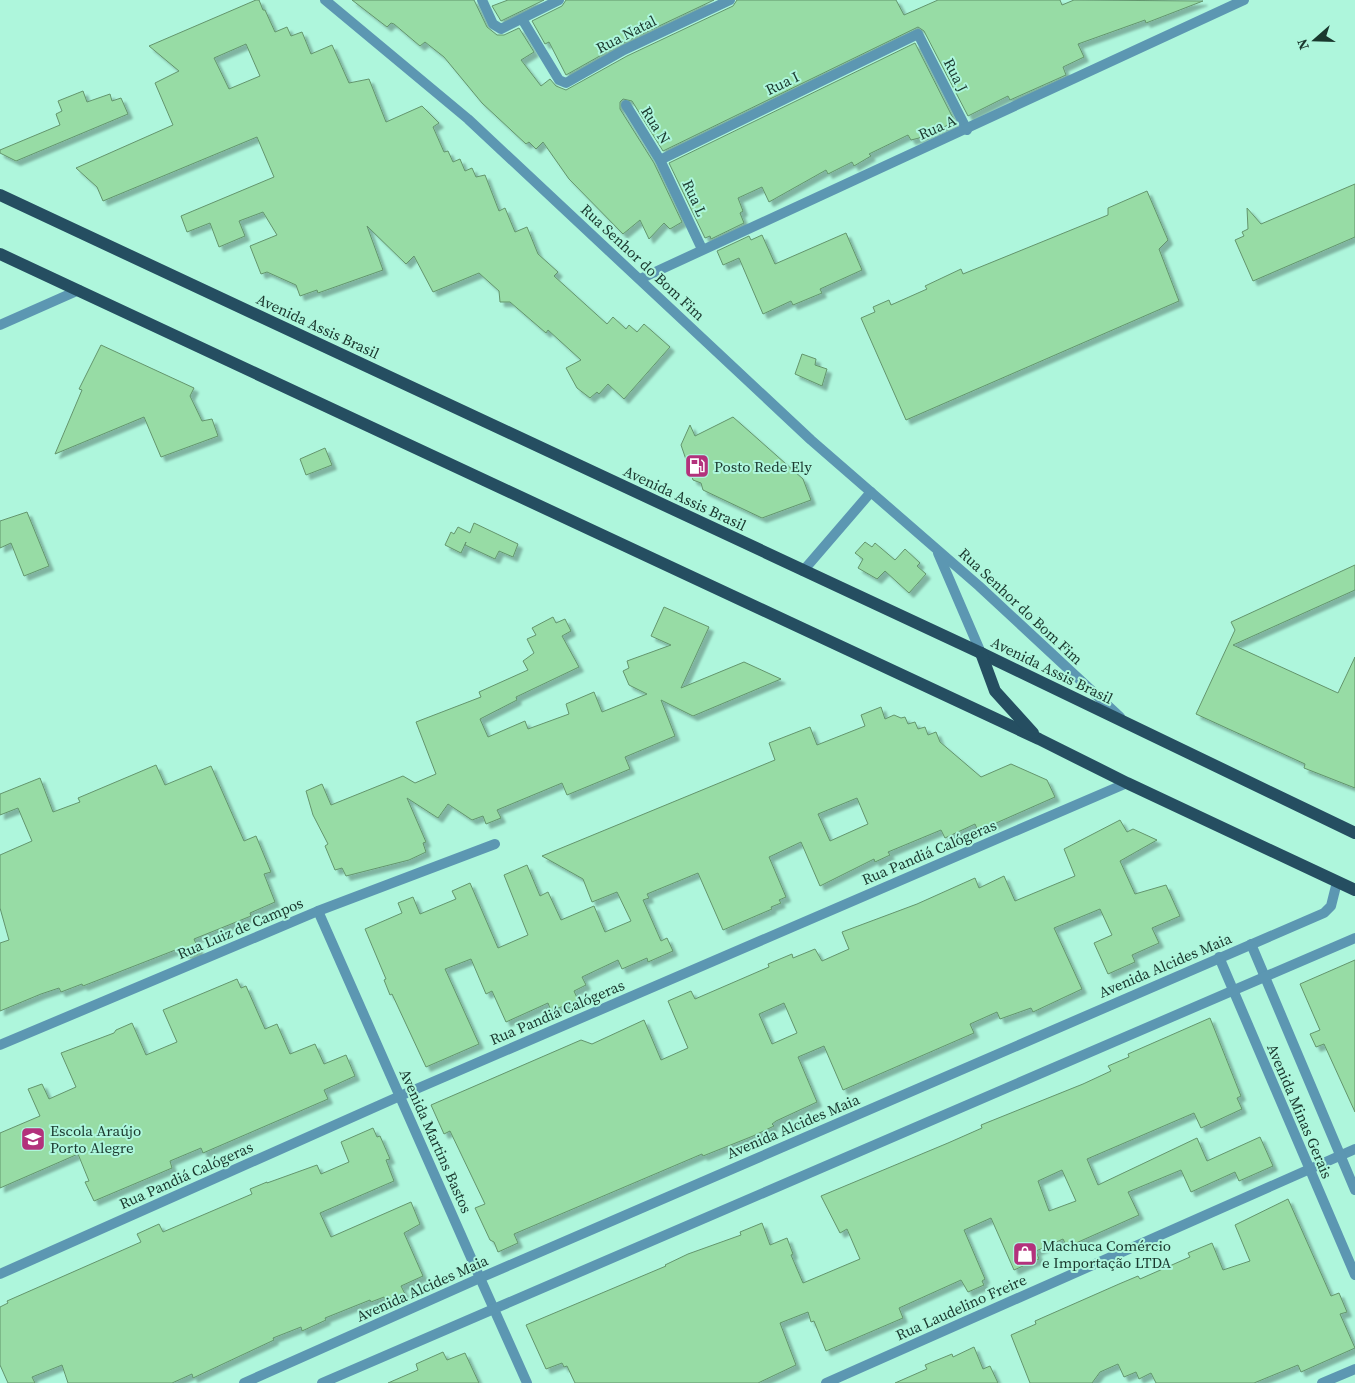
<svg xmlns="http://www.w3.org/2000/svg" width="1355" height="1383" font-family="'Source Serif 4',serif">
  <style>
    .building { fill: #97dca5; stroke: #63956d; fill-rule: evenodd; filter: url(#shadow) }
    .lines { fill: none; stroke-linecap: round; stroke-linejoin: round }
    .minor { stroke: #5c97b2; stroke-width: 10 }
    .tertiary { stroke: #5c97b2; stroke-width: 10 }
    .primary { stroke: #254e61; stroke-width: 12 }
    .labels { text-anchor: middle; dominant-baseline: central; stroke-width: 4; stroke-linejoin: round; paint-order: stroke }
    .street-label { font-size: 15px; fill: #1a382e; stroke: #aef6dc }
    .poi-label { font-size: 15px; fill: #1a382e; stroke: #aef6dc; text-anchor: start }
  </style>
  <defs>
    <filter id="shadow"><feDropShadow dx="4.5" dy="4.5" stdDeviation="1" flood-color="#0004"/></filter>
  </defs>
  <rect width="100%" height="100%" fill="#aef6dc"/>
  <g class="building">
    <path d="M256 0H259L263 10H265L275 32 287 27 291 36 302 32 311 54 332 45 349 83 369 79 386 122 422 106 439 123 433 127 444 152 448 151 453 162 460 159 465 171 472 168 476 177 485 175 499 211 505 208 515 232 527 227 538 254 558 272 554 276 607 324 613 317 626 329 629 325 637 332 644 324 670 347 624 399 608 384 599 394 597 392 590 398 577 388 566 368 581 360 548 330 546 333 510 302H500L499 291 479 273 433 292 414 256 406 264 367 226 383 270 318 293 317 290 300 296 296 285 267 272 261 274 250 246 277 235 263 212 239 221 245 236 219 247 210 223 187 232 181 216 274 177 257 137 103 201 97 187 76 168 173 125 155 83 179 71 149 46ZM246 44 260 76 229 89 214 58Z"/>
    <path d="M352 0H474L487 27 497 35H504L519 28 534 52 521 60 541 86 550 79 556 86 566 90 627 56 733 6 737 0H896L904 15 938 0H1060L1062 5 1074 0 1203 1 1146 23 1145 20 1078 44 1084 57 1063 67 1066 75 1010 100 1008 96 968 116 924 31 918 27 663 151 632 101 623 99 620 102V109L654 163 682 222 670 229 664 223 649 239 640 220 623 234 569 179 543 142 536 149 529 142 526 144 482 103 444 57 425 42 420 46 394 24 391 23 387 27Z"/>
    <path d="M508 0H544L501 21 492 6Z"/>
    <path d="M566 0H714L621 44 566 75 549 42 545 44 532 21 562 6Z"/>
    <path d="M915 43 955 122 919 138 911 140 908 135 869 154 871 156 854 166 852 162 828 174 826 170 769 202 762 187 738 198 743 211 740 213 744 223 711 239 710 236 705 238 669 163Z"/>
    <path d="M83 91 87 102 110 94 112 101 121 98 128 114 16 161 0 153V150L60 125 56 114 62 111 58 101Z"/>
    <path d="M1355 184V237L1253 281 1235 240 1244 236 1242 232 1248 229 1247 208 1261 224Z"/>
    <path d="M1147 191 1168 240 1159 249 1179 301 906 420 861 318 875 312 873 307 889 300 891 305 927 289 925 286 961 269 963 274 1108 215V208Z"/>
    <path d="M846 233 862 270 820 289 822 293 793 305 791 301 763 314 739 258 723 265 717 251 749 236 751 240 762 235 775 264Z"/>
    <path d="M101 345 194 388 190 396 202 421 212 419 218 436 161 457 144 417 55 454 82 390 79 389Z"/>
    <path d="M802 354 816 359 815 365 827 369 822 386 795 374Z"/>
    <path d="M733 417 803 479 811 500 762 518 703 490 701 483 693 480 681 445 690 425 695 436Z"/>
    <path d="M325 448 332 465 306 475 300 459Z"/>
    <path d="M27 512 49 566 24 576 11 543 0 548V521Z"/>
    <path d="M474 523 518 544 513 557 499 551 495 559 465 545 466 542 461 553 445 545 451 532 454 534 458 527 470 533Z"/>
    <path d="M865 542 872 547 875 543 895 560 905 549 920 563 917 566 926 574 909 593 885 571 877 579 858 568 863 559 855 553Z"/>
    <path d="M1355 565V590L1233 645 1338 693 1355 657V788L1304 768 1305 764 1196 714 1235 630 1231 622Z"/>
    <path d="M664 607 709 627 681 688 744 662 781 679 693 716 661 700 675 736 625 757 630 769 567 795 562 783 497 810 501 818 486 824 483 816 472 820 448 804 438 818 407 798 426 842 423 843 426 852 409 860 346 876 342 868 335 870 325 846 328 844 313 815 306 791 322 784 331 805 403 776 415 783 436 774 416 722 481 697 479 692 528 670 523 661 534 653 527 639 536 635 532 628 553 617 556 623 565 619 571 631 562 636 579 667 516 697 517 700 480 719 488 737 525 721 528 729 569 714 566 704 594 692 602 712 647 694 629 685 623 671 629 668 627 661 671 645 651 636Z"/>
    <path d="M881 707 885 719 894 715 901 718 905 717 908 724 915 722 918 729 925 727 928 735 936 732 940 742 981 777 1011 764 1047 780 1055 797 978 831 975 824 945 838 941 830 888 852 890 855 875 862 874 859 820 886 801 842 769 857 786 897 779 900 781 903 771 907 772 909 723 930 698 873 647 894 649 898 643 900 661 941 667 938 673 951 648 962 647 958 622 969 618 960 582 977 586 985 574 991 578 1000 551 1011 548 1003 506 1022 492 991 486 994 471 959 445 969 479 1044 426 1067 392 994 390 995 384 980 386 979 365 929 402 913 398 903 413 897 420 914 456 899 452 891 470 883 498 948 528 935 504 875 527 865 540 896 548 892 561 920 594 906 605 932 631 921 617 892 592 902 583 879 542 856 775 760 769 743 810 727 817 745 865 726 861 715ZM857 798 868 824 830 841 818 814Z"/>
    <path d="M156 765 165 785 211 766 244 841 256 836 271 872 264 874 275 902 250 913 251 916 194 939 200 953 188 958 183 947 83 986 82 984 61 992 59 988 41 994 0 1011V943L9 940 0 908V855L32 841 18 808 0 815V794L40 778 53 812 80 802 78 798Z"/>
    <path d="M1120 820 1127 832 1133 829 1157 840 1120 861 1135 894 1166 885 1180 916 1152 928 1159 943 1132 955 1135 962 1108 974 1094 943 1112 935 1100 909 1054 928 1082 989 1033 1012 1031 1008 1000 1019 997 1012 970 1024 974 1033 843 1090 824 1046 798 1057 817 1102 776 1121 772 1124 774 1126 753 1136 703 1156 702 1154 514 1234 518 1243 498 1252 494 1242 490 1240 475 1208 485 1204 450 1131 444 1134 431 1105 581 1040 592 1044 644 1020 661 1060 688 1048 668 1001 691 991 695 999 769 967 768 964 792 954 793 958 815 949 822 961 849 949 842 932 917 904 975 878 979 888 1004 876 1015 901 1075 876 1064 849ZM784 1003 797 1033 772 1044 759 1014Z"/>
    <path d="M1355 960V1112L1324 1044 1316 1047 1310 1034 1320 1030 1300 984Z"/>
    <path d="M237 979 241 988 246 986 265 1029 277 1024 290 1054 315 1044 324 1064 346 1055 355 1076 324 1090 328 1099 203 1153 201 1148 170 1161 172 1168 94 1201 85 1182 89 1181 78 1154 0 1188V1133L40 1116 28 1089 42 1084 49 1099 76 1087 61 1053 114 1033 116 1030 132 1023 146 1055 177 1042 163 1010Z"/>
    <path d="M1210 1018 1241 1096 1237 1098 1242 1109 1201 1128 1194 1113 1087 1159 1098 1185 1197 1138 1207 1161 1260 1137 1273 1166 1239 1181 1235 1172 1191 1192 1181 1170 1128 1192 1139 1215 1067 1247 1063 1239 1036 1251 1039 1259 1014 1270 991 1218 964 1230 985 1279 982 1281 984 1285 968 1292 961 1280 899 1308 903 1318 826 1351 814 1321 811 1322 808 1312 780 1323 796 1365 758 1383H575L567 1366 564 1367 562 1363 546 1369 526 1325 666 1266 665 1265 688 1254 741 1235 740 1232 762 1223 770 1245 787 1238 793 1254 791 1255 803 1283 860 1259 847 1229 840 1233 821 1196 948 1143 982 1128 981 1125 1083 1084 1111 1071 1108 1066 1129 1057 1128 1054ZM1062 1170 1076 1201 1049 1211 1038 1181Z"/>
    <path d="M373 1128 377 1137 380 1136 390 1159 386 1160 394 1181 320 1213 331 1237 411 1202 420 1224 404 1233 423 1276 401 1286 405 1294 386 1303 384 1297 371 1302 370 1300 325 1318 326 1320 302 1331 301 1327 273 1338 274 1340 193 1378 192 1374 172 1383H68L62 1365 32 1377 35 1383H8L0 1365V1307L8 1303 7 1301 141 1242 137 1234 159 1224 163 1232 252 1194 250 1189 267 1182V1183L317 1165 321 1174 349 1162 341 1142Z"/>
    <path d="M1288 1199 1331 1296 1339 1293 1347 1312 1340 1314 1355 1348 1301 1372 1298 1365 1254 1383H1156L1151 1373 1139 1379 1136 1372 1124 1377 1118 1364 1100 1372 1092 1383H1030L1011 1335 1036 1324 1035 1321 1119 1284 1138 1276 1140 1279 1190 1257 1188 1253 1212 1243 1223 1270 1250 1261 1235 1225Z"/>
    <path d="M974 1347 983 1369 990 1366 998 1383H895L927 1369 925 1365 952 1354 953 1357Z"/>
    <path d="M443 1352 447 1360 465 1353 479 1383H388L418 1370 416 1364Z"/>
  </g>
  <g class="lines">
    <g class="minor">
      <path d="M482 0 493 24 501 29 559 0"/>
      <path d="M522 19 559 80 566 83 624 50 730 0"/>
      <path d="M626 105 660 160 702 249"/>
      <path d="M660 160 918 34 967 130"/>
      <path d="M640 279 1244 0"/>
      <path d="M0 325 79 290"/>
      <path d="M803 571 871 492"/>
      <path d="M318 911 480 1278"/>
      <path d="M0 1045 318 911 495 844"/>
      <path d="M0 1274 400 1096 1127 783"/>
      <path d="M826 1383 1355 1149"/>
      <path d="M1322 1383 1355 1369"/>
    </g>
    <g class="tertiary">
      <path d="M325 0 468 119 811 440 979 586 1120 717"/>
      <path d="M938 553 981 653"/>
      <path d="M1251 944 1355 1190"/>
      <path d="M1219 957 1355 1275"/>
      <path d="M480 1278 527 1383"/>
      <path d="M244 1383 480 1278 1324 913 1331 906 1337 882"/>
      <path d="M322 1383 1355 938"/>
    </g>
    <g class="primary">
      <path d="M0 195 981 653 1355 833"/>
      <path d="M0 254 1039 739 1127 783 1355 890"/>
      <path d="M981 653 995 691 1033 733"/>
    </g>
  </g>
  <defs>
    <symbol id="fuel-square" viewBox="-11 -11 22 22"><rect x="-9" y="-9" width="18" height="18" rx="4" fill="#b3327c" stroke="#aef6dc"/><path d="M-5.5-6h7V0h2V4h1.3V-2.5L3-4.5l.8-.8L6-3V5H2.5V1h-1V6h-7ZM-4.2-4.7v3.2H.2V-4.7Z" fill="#fff"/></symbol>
    <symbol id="school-square" viewBox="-11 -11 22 22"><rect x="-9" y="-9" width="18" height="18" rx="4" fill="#b3327c" stroke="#aef6dc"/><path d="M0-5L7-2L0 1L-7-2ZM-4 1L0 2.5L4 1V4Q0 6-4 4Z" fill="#fff"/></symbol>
    <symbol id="shop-square" viewBox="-11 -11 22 22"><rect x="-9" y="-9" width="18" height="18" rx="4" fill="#b3327c" stroke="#aef6dc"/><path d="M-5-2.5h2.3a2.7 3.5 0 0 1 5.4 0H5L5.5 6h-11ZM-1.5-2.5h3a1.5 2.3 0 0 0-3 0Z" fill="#fff"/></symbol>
  </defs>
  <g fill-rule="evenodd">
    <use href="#fuel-square" x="683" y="452" width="28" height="28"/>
    <use href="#school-square" x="19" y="1125" width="28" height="28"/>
    <use href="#shop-square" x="1011" y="1240" width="28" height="28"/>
  </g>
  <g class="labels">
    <g class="street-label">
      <text transform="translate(626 34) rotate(-27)">Rua Natal</text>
      <text transform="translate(956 75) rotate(63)">Rua J</text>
      <text transform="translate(782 83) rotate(-26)">Rua I</text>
      <text transform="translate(656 125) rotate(58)">Rua N</text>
      <text transform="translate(937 127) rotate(-24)">Rua A</text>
      <text transform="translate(695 198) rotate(65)">Rua L</text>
      <text transform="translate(643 262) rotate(43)">Rua Senhor do Bom Fim</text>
      <text transform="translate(318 326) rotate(25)">Avenida Assis Brasil</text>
      <text transform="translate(685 498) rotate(25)">Avenida Assis Brasil</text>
      <text transform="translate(1021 606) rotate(43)">Rua Senhor do Bom Fim</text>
      <text transform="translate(1052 670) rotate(26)">Avenida Assis Brasil</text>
      <text transform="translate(929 852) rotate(-23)">Rua Pandiá Calógeras</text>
      <text transform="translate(240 928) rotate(-23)">Rua Luiz de Campos</text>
      <text transform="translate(1165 965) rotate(-23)">Avenida Alcides Maia</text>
      <text transform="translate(557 1012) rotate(-23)">Rua Pandiá Calógeras</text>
      <text transform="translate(1300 1111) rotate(67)">Avenida Minas Gerais</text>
      <text transform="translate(793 1126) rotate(-23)">Avenida Alcides Maia</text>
      <text transform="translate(436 1141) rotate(66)">Avenida Martins Bastos</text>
      <text transform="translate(186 1175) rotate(-24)">Rua Pandiá Calógeras</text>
      <text transform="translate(422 1288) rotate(-24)">Avenida Alcides Maia</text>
      <text transform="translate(961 1307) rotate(-24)">Rua Laudelino Freire</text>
    </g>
    <g class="poi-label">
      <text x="714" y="466">Posto Rede Ely</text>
      <text x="50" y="1130">Escola Araújo<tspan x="50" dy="17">Porto Alegre</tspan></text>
      <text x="1042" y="1245">Machuca Comércio<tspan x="1042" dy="17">e Importação LTDA</tspan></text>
    </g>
  </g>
  <g transform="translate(1315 40) rotate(250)" stroke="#aef6dc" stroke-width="4" paint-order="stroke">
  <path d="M0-4L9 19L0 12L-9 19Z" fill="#1a382e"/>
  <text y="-8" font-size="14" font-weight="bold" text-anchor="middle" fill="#1a382e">N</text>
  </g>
</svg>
